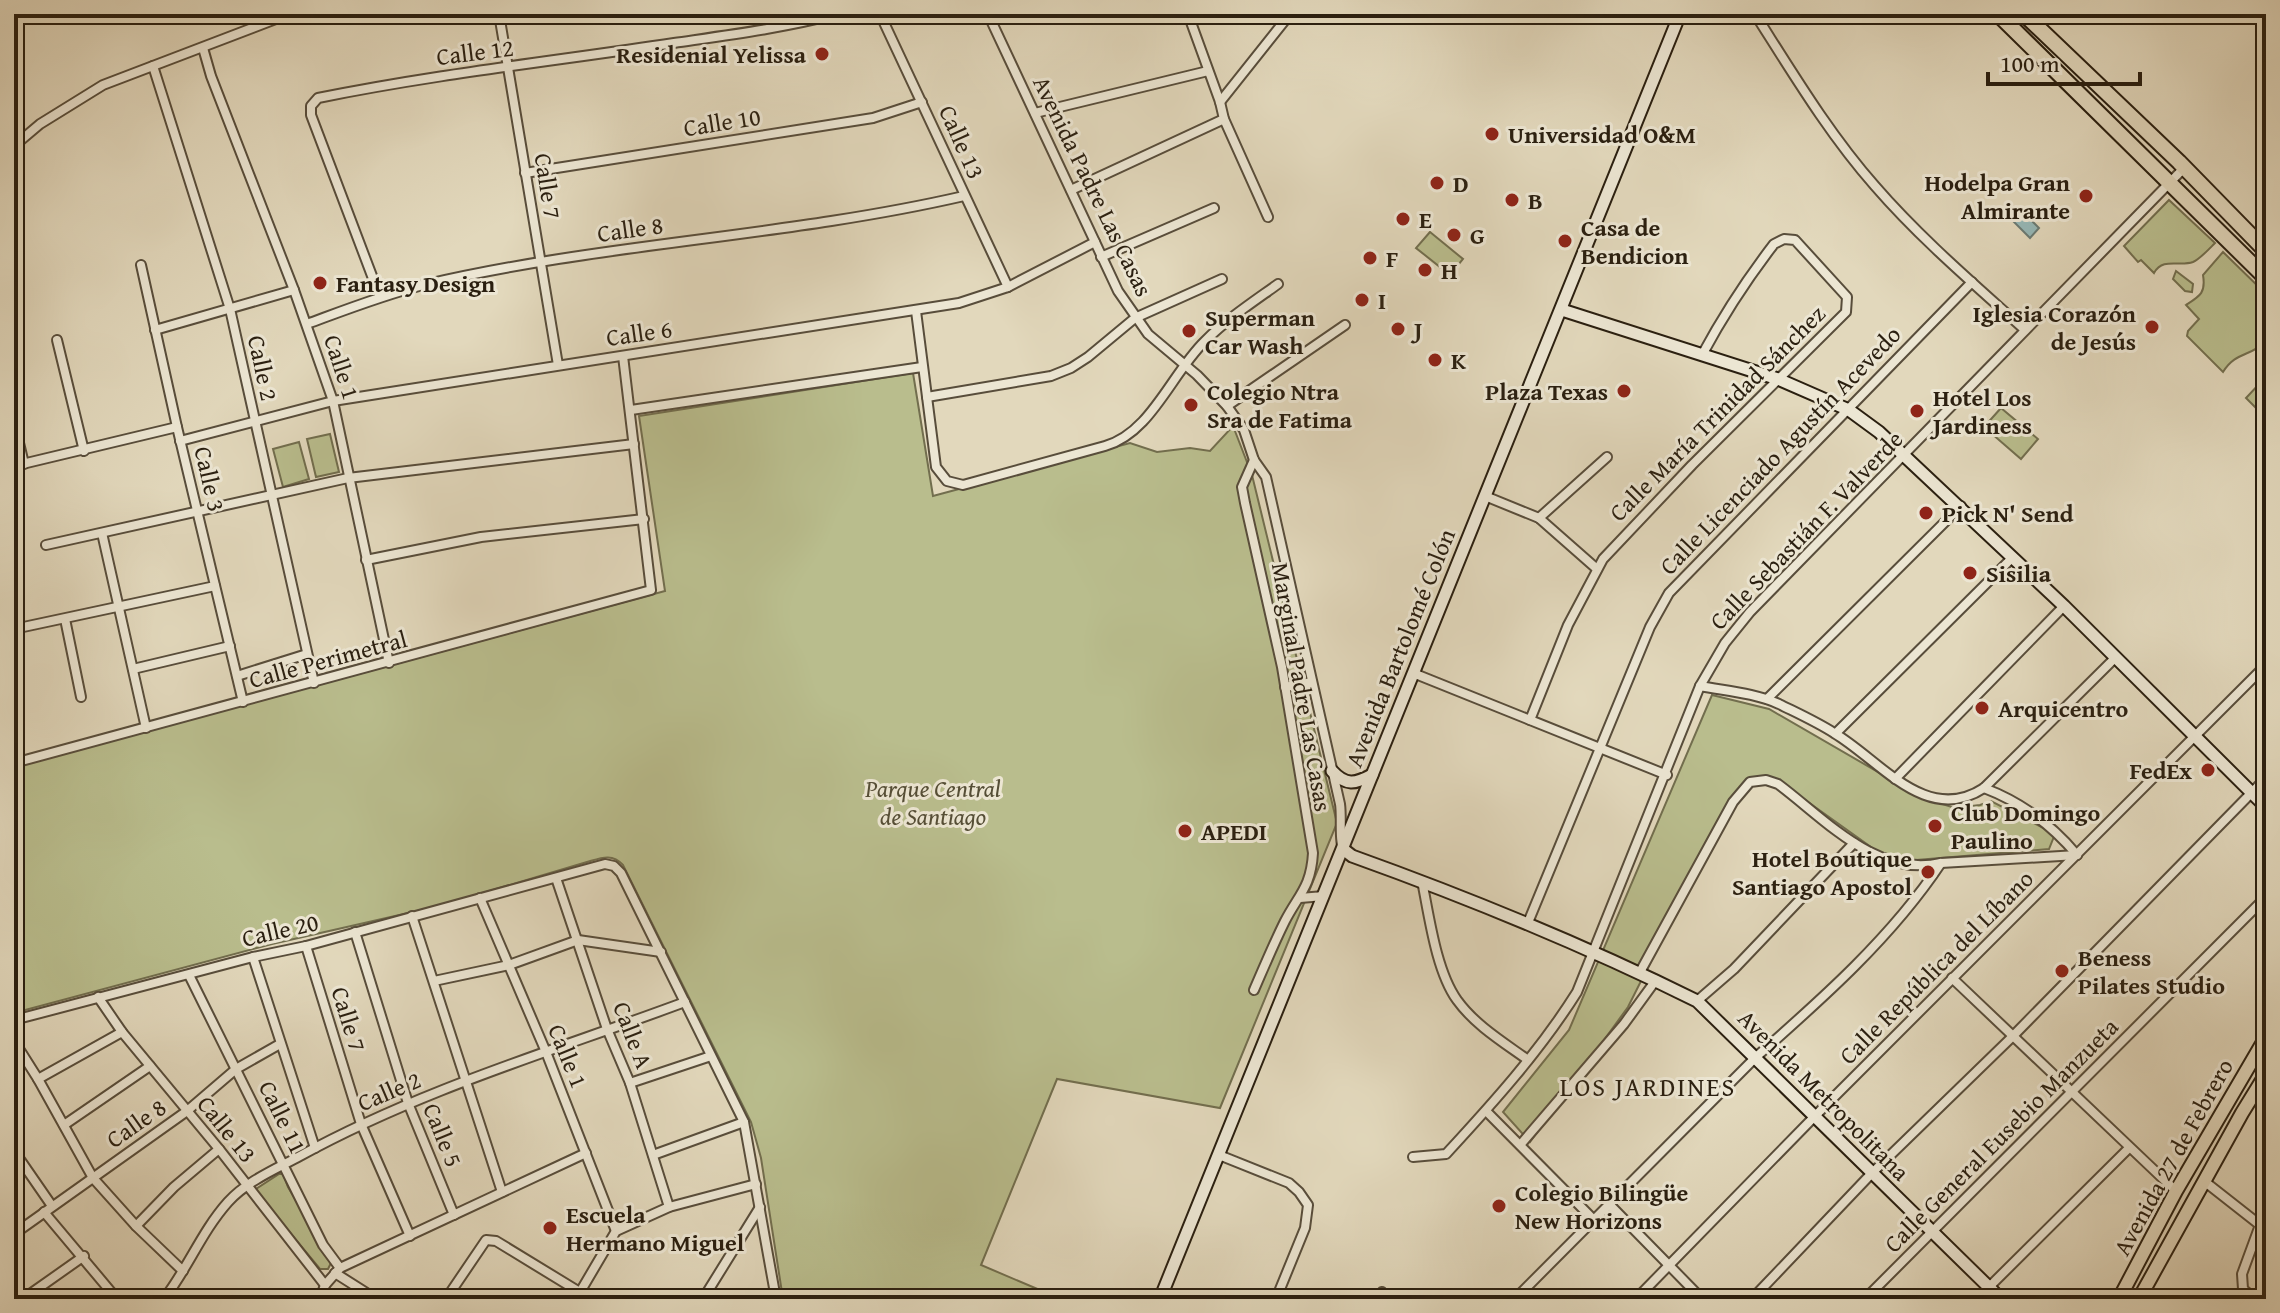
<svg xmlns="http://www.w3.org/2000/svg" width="2280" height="1313" font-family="'Gentium Book Plus',serif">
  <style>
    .green { fill: #b9bd8d; stroke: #726e4e; stroke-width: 2 }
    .water { fill: #96b8b7; stroke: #6b7b74; stroke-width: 2 }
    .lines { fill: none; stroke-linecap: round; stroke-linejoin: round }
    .street-casing { stroke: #584d3b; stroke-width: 12 }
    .secondary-casing { stroke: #2a1f10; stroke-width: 15 }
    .primary-casing { stroke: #2a1f10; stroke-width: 16 }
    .highway-casing { stroke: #2a1f10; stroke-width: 18 }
    .street { stroke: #ece6d3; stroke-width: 8 }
    .secondary { stroke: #ece6d3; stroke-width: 11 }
    .primary { stroke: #e2d8bc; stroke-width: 12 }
    .highway { stroke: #e2d8bc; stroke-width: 14 }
    .poi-dot { fill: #8f2418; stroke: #ece6d3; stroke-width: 3 }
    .labels { text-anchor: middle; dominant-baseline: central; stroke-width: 6; stroke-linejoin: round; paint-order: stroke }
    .street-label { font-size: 24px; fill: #2a1f10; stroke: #ece6d3 }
    .poi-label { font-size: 24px; font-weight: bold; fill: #2a1f10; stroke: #ece6d3; text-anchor: start }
    .park-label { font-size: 24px; font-style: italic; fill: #554e36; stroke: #ece6d3 }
    .neighbourhood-label { font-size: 26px; letter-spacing: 2px; fill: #2a1f10; stroke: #ece6d3 }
  </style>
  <rect width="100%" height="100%" fill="#e2d8bc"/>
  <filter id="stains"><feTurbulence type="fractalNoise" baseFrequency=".0025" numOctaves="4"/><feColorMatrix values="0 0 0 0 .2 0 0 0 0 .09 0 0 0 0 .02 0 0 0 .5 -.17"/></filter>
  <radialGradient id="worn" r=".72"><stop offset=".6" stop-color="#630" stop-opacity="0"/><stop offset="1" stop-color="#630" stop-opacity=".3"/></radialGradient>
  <g class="green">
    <path d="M2169 200 2215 243C2209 249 2200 259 2193 262 2179 267 2163 257 2154 273L2141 260 2138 262 2124 246Z"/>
    <path d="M1430 232 1463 259 1450 275 1416 248Z"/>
    <path d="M2223 252 2266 294V341C2251 357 2236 351 2223 372L2187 336 2188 331 2199 319 2186 305C2200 296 2206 293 2203 275Z"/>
    <path d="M2176 271 2193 284 2192 292 2185 291 2173 279Z"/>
    <path d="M2266 361V418L2246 398 2262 381Z"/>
    <path d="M913 373 933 496 1130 443 1157 452 1190 448 1210 451 1233 426 1252 475 1337 823 1220 1108 1057 1079 981 1265 1061 1299H783L761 1158 751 1122 623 865C612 853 601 858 587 862L439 906 272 944 14 1013V767L665 591 639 416Z"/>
    <path d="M2001 408 2038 439 2021 459 1984 427Z"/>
    <path d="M330 434 339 472 316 477 307 439Z"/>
    <path d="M299 442 309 479 283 487 273 449Z"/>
    <path d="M1712 695 1769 709 1923 798 1955 808 1980 805 1991 801 2055 834 2049 849 1892 862 1791 790 1765 779 1736 792 1628 1007 1530 1142 1503 1112 1569 1030Z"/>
    <path d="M279 1174H283L288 1187 332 1261 328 1269H320L257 1193 256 1189Z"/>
  </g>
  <path class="water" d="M2022 211 2039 228 2030 238 2013 221Z"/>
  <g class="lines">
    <defs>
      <g id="street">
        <path d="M499 14 558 365"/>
        <path d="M880 14 1008 287"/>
        <path d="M988 14 1118 291 1148 334 1197 375 1227 406 1244 430 1254 460 1266 477 1340 804C1342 817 1339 841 1343 849"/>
        <path d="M1188 14 1220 102 1224 119 1268 217"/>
        <path d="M1755 14C1792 72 1829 134 1875 186 1920 238 1974 284 2025 330"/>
        <path d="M203 48 211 76 294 290 333 401 389 663"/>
        <path d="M153 66 230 309 314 683"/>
        <path d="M1220 102 1290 14"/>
        <path d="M1035 113 1208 71"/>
        <path d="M14 146 40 124 103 85 289 14"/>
        <path d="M525 173 873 118 922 102"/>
        <path d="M1071 190 1224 119"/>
        <path d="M1101 257 1214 208"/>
        <path d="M141 265 177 427 243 702"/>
        <path d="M380 297 311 115V106L318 98C436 74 555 61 674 43 729 35 784 28 837 14"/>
        <path d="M916 311 936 467 947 481 963 485 1105 446C1151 433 1171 374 1205 341 1227 319 1253 302 1278 284"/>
        <path d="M307 324C345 310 383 295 423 285 601 243 786 237 964 196"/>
        <path d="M155 330 294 290"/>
        <path d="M57 340 84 451"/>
        <path d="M927 397 1051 376 1071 368 1088 357 1135 318 1222 279"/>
        <path d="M1227 406 1345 325"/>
        <path d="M631 410 922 367"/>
        <path d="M14 422 24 464"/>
        <path d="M180 441 333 401 959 303 1008 287 1095 242"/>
        <path d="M14 466 177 427"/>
        <path d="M1485 496 1539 518 1597 569"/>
        <path d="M1539 518 1607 457"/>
        <path d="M102 533 146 728"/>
        <path d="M46 545 348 478 634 444"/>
        <path d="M366 560 481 537 644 519"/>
        <path d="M14 612 18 629"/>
        <path d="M65 619 81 697"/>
        <path d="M14 629 215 586"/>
        <path d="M133 669 230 646"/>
        <path d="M1413 673 1667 775"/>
        <path d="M237 676 307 654"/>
        <path d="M1700 686C1726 691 1755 693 1779 704 1797 713 1817 722 1834 733 1880 760 1926 826 1984 788L2116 657"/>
        <path d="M1285 687 1312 682"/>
        <path d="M1767 699 1961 506"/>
        <path d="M1530 720 1568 625 1603 559 1692 465 1846 312 1847 297 1795 240 1784 239 1774 244C1747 279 1723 316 1702 355"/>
        <path d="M1836 733 2013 557"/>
        <path d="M14 763 651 590 623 356"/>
        <path d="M1895 779 2064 606"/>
        <path d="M1984 788C2021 802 2052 825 2077 855"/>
        <path d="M556 878 607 1029 630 1083 669 1207"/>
        <path d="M1422 881C1429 915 1436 971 1457 1000 1475 1025 1503 1042 1528 1060"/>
        <path d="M480 898 546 1052 616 1231"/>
        <path d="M1300 898 1324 896"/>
        <path d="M412 916 502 1192"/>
        <path d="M1527 925 1650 627 1669 593 1972 282"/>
        <path d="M355 932 408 1103 454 1215"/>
        <path d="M306 946 361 1124 410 1236"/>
        <path d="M253 957 315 1148"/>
        <path d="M1640 972 1733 802 1750 782 1766 780 1778 784C1824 818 1876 878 1941 863L2077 855"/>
        <path d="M189 975 323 1245 340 1268"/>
        <path d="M1952 978 2176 1191"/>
        <path d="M434 981 509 965 578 940 661 952"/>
        <path d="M1254 990C1264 967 1274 943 1285 921 1299 894 1311 887 1313 853L1282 667 1245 503 1242 487 1254 460"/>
        <path d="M98 997 122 1032 219 1149 325 1285"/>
        <path d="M1697 1001 1734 969 1854 843"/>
        <path d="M14 1020 253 957 306 946 605 864 614 866 621 873 744 1122 776 1299"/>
        <path d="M14 1041 38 1079 93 1178 136 1226 183 1271"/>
        <path d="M38 1079 122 1032"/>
        <path d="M630 1083 711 1056"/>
        <path d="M1486 1111 1594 1220"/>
        <path d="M64 1125 150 1066"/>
        <path d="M1521 1144 1624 1024 1656 980"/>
        <path d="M14 1151 52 1206"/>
        <path d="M653 1155 744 1122"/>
        <path d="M1219 1155 1289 1183 1299 1192 1308 1205 1305 1228 1276 1299"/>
        <path d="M1413 1157 1446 1154C1493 1103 1540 1051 1577 992L1700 686 1725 643 1750 612 2184 168"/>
        <path d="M2204 1181 2260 1225 2242 1274 2243 1289 2255 1299"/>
        <path d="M1609 1204 1702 1299"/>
        <path d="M44 1212 117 1299"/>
        <path d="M136 1226 174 1187 219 1149"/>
        <path d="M14 1234 187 1111 236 1069 280 1044"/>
        <path d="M335 1273 376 1299"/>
        <path d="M1382 1292 1383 1299"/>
        <path d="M23 1299 84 1256"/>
        <path d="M164 1299C188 1268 202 1231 228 1202 247 1181 276 1169 300 1156 422 1089 556 1050 685 1002"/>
        <path d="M320 1299 325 1285 340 1268 586 1153"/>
        <path d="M446 1299 486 1240 496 1241 591 1299"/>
        <path d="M576 1299 616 1231 669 1207 756 1184"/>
        <path d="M703 1299 760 1207"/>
        <path d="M1515 1299 1756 1057C1822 999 1892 937 1941 863"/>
        <path d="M1636 1299 1815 1116 2266 665"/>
        <path d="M1752 1299 1872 1173 2012 1037 2266 778"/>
        <path d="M1865 1299 2266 897"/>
        <path d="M1977 1299 2129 1148"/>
      </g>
      <g id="secondary">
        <path d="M1562 310 1778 379 1849 410 1879 432 2064 606 2266 807"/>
        <path d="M1332 771C1346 786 1355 784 1372 775"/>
        <path d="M1343 849 1352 856C1469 898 1586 946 1697 1001L2001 1299"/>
        <path d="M1160 1299 1680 14"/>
      </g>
      <g id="primary">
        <path d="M2119 1299 2176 1191 2266 1037"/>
        <path d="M2139 1299 2242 1113 2266 1074"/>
      </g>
      <g id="highway">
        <path d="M1998 14 2266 278"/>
        <path d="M2024 14 2179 162 2266 251"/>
      </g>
    </defs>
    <use href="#street" class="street-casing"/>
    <use href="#secondary" class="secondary-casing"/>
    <use href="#primary" class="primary-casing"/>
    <use href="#highway" class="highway-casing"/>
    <use href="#street" class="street"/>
    <use href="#secondary" class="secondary"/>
    <use href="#primary" class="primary"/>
    <use href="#highway" class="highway"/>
  </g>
  <g class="poi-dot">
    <circle cx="822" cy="54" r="8"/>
    <circle cx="1492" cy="134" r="8"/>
    <circle cx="1437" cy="183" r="8"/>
    <circle cx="2086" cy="196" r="8"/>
    <circle cx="1512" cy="200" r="8"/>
    <circle cx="1403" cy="219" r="8"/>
    <circle cx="1454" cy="235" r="8"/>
    <circle cx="1565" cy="241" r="8"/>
    <circle cx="1370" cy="258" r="8"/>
    <circle cx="1425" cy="270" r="8"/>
    <circle cx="320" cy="283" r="8"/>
    <circle cx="1362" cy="300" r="8"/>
    <circle cx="2152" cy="327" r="8"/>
    <circle cx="1398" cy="329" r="8"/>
    <circle cx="1189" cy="331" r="8"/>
    <circle cx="1435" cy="360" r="8"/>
    <circle cx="1624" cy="391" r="8"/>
    <circle cx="1191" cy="405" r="8"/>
    <circle cx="1917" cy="411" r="8"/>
    <circle cx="1926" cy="513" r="8"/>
    <circle cx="1970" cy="573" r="8"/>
    <circle cx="1982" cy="708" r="8"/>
    <circle cx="2208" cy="770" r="8"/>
    <circle cx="1935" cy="826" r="8"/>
    <circle cx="1185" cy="831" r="8"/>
    <circle cx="1928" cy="872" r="8"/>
    <circle cx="2062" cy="971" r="8"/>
    <circle cx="1499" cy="1206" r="8"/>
    <circle cx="550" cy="1228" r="8"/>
  </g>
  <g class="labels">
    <g class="street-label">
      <text transform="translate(475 52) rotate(-7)">Calle 12</text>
      <text transform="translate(722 122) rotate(-9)">Calle 10</text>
      <text transform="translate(962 142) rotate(66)">Calle 13</text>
      <text transform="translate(548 186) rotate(81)">Calle 7</text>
      <text transform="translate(1093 186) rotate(64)">Avenida Padre Las Casas</text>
      <text transform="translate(630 229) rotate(-8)">Calle 8</text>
      <text transform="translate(639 333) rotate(-8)">Calle 6</text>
      <text transform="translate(342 367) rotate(72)">Calle 1</text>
      <text transform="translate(263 368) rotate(78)">Calle 2</text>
      <text transform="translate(1717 413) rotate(-45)">Calle María Trinidad Sánchez</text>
      <text transform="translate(1780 450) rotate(-46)">Calle Licenciado Agustín Acevedo</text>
      <text transform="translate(210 479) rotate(77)">Calle 3</text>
      <text transform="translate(1806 530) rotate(-46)">Calle Sebastián F. Valverde</text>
      <text transform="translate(1400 648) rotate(-68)">Avenida Bartolomé Colón</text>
      <text transform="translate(328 659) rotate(-15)">Calle Perimetral</text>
      <text transform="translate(1302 687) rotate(80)">Marginal Padre Las Casas</text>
      <text transform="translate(280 930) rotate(-13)">Calle 20</text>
      <text transform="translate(1936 967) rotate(-45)">Calle República del Líbano</text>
      <text transform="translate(349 1019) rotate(73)">Calle 7</text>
      <text transform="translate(633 1035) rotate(69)">Calle A</text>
      <text transform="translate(568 1056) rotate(68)">Calle 1</text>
      <text transform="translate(389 1091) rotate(-23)">Calle 2</text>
      <text transform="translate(1824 1095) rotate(45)">Avenida Metropolitana</text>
      <text transform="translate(283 1117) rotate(64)">Calle 11</text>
      <text transform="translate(136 1123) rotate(-35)">Calle 8</text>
      <text transform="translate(227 1129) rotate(51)">Calle 13</text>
      <text transform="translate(443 1135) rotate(68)">Calle 5</text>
      <text transform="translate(2001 1135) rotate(-45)">Calle General Eusebio Manzueta</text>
      <text transform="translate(2173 1157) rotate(-61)">Avenida 27 de Febrero</text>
    </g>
    <g class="poi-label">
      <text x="806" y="54" text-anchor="end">Residenial Yelissa</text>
      <text x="1508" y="134">Universidad O&amp;M</text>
      <text x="2070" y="182" text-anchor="end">Hodelpa Gran<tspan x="2070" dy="28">Almirante</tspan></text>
      <text x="1453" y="183">D</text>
      <text x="1528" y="200">B</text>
      <text x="1419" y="219">E</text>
      <text x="1581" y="227">Casa de<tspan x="1581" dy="28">Bendicion</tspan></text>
      <text x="1470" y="235">G</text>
      <text x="1386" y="258">F</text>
      <text x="1441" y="270">H</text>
      <text x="336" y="283">Fantasy Design</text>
      <text x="1378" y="300">I</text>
      <text x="2136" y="313" text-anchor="end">Iglesia Corazón<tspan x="2136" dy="28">de Jesús</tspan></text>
      <text x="1205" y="317">Superman<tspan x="1205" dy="28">Car Wash</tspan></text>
      <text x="1414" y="329">J</text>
      <text x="1451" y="360">K</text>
      <text x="1207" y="391">Colegio Ntra<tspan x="1207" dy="28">Sra de Fatima</tspan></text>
      <text x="1608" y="391" text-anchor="end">Plaza Texas</text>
      <text x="1933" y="397">Hotel Los<tspan x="1933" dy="28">Jardiness</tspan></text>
      <text x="1942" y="513">Pick N' Send</text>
      <text x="1986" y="573">Sisilia</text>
      <text x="1998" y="708">Arquicentro</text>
      <text x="2192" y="770" text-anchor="end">FedEx</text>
      <text x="1951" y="812">Club Domingo<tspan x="1951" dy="28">Paulino</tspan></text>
      <text x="1201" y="831">APEDI</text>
      <text x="1912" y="858" text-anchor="end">Hotel Boutique<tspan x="1912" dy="28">Santiago Apostol</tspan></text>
      <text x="2078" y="957">Beness<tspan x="2078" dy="28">Pilates Studio</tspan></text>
      <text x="1515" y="1192">Colegio Bilingüe<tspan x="1515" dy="28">New Horizons</tspan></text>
      <text x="566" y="1214">Escuela<tspan x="566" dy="28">Hermano Miguel</tspan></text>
    </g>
    <g class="park-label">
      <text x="933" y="788">Parque Central<tspan x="933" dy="28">de Santiago</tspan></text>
    </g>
    <g class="neighbourhood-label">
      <text x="1648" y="1086">LOS JARDINES</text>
    </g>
  </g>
  <rect width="2280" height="1313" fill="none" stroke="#e2d8bc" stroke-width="48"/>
  <rect x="16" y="16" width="2248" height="1281" fill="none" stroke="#2a1f10" stroke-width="4"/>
  <rect x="24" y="24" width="2232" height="1265" fill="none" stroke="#2a1f10" stroke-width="2"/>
  <path d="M1988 72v12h152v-12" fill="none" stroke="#2a1f10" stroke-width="4"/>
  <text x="2000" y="72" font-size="24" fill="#2a1f10" stroke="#ece6d3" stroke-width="6" paint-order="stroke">100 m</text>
  <rect width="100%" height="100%" filter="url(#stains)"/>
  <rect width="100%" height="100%" fill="url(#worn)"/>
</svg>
